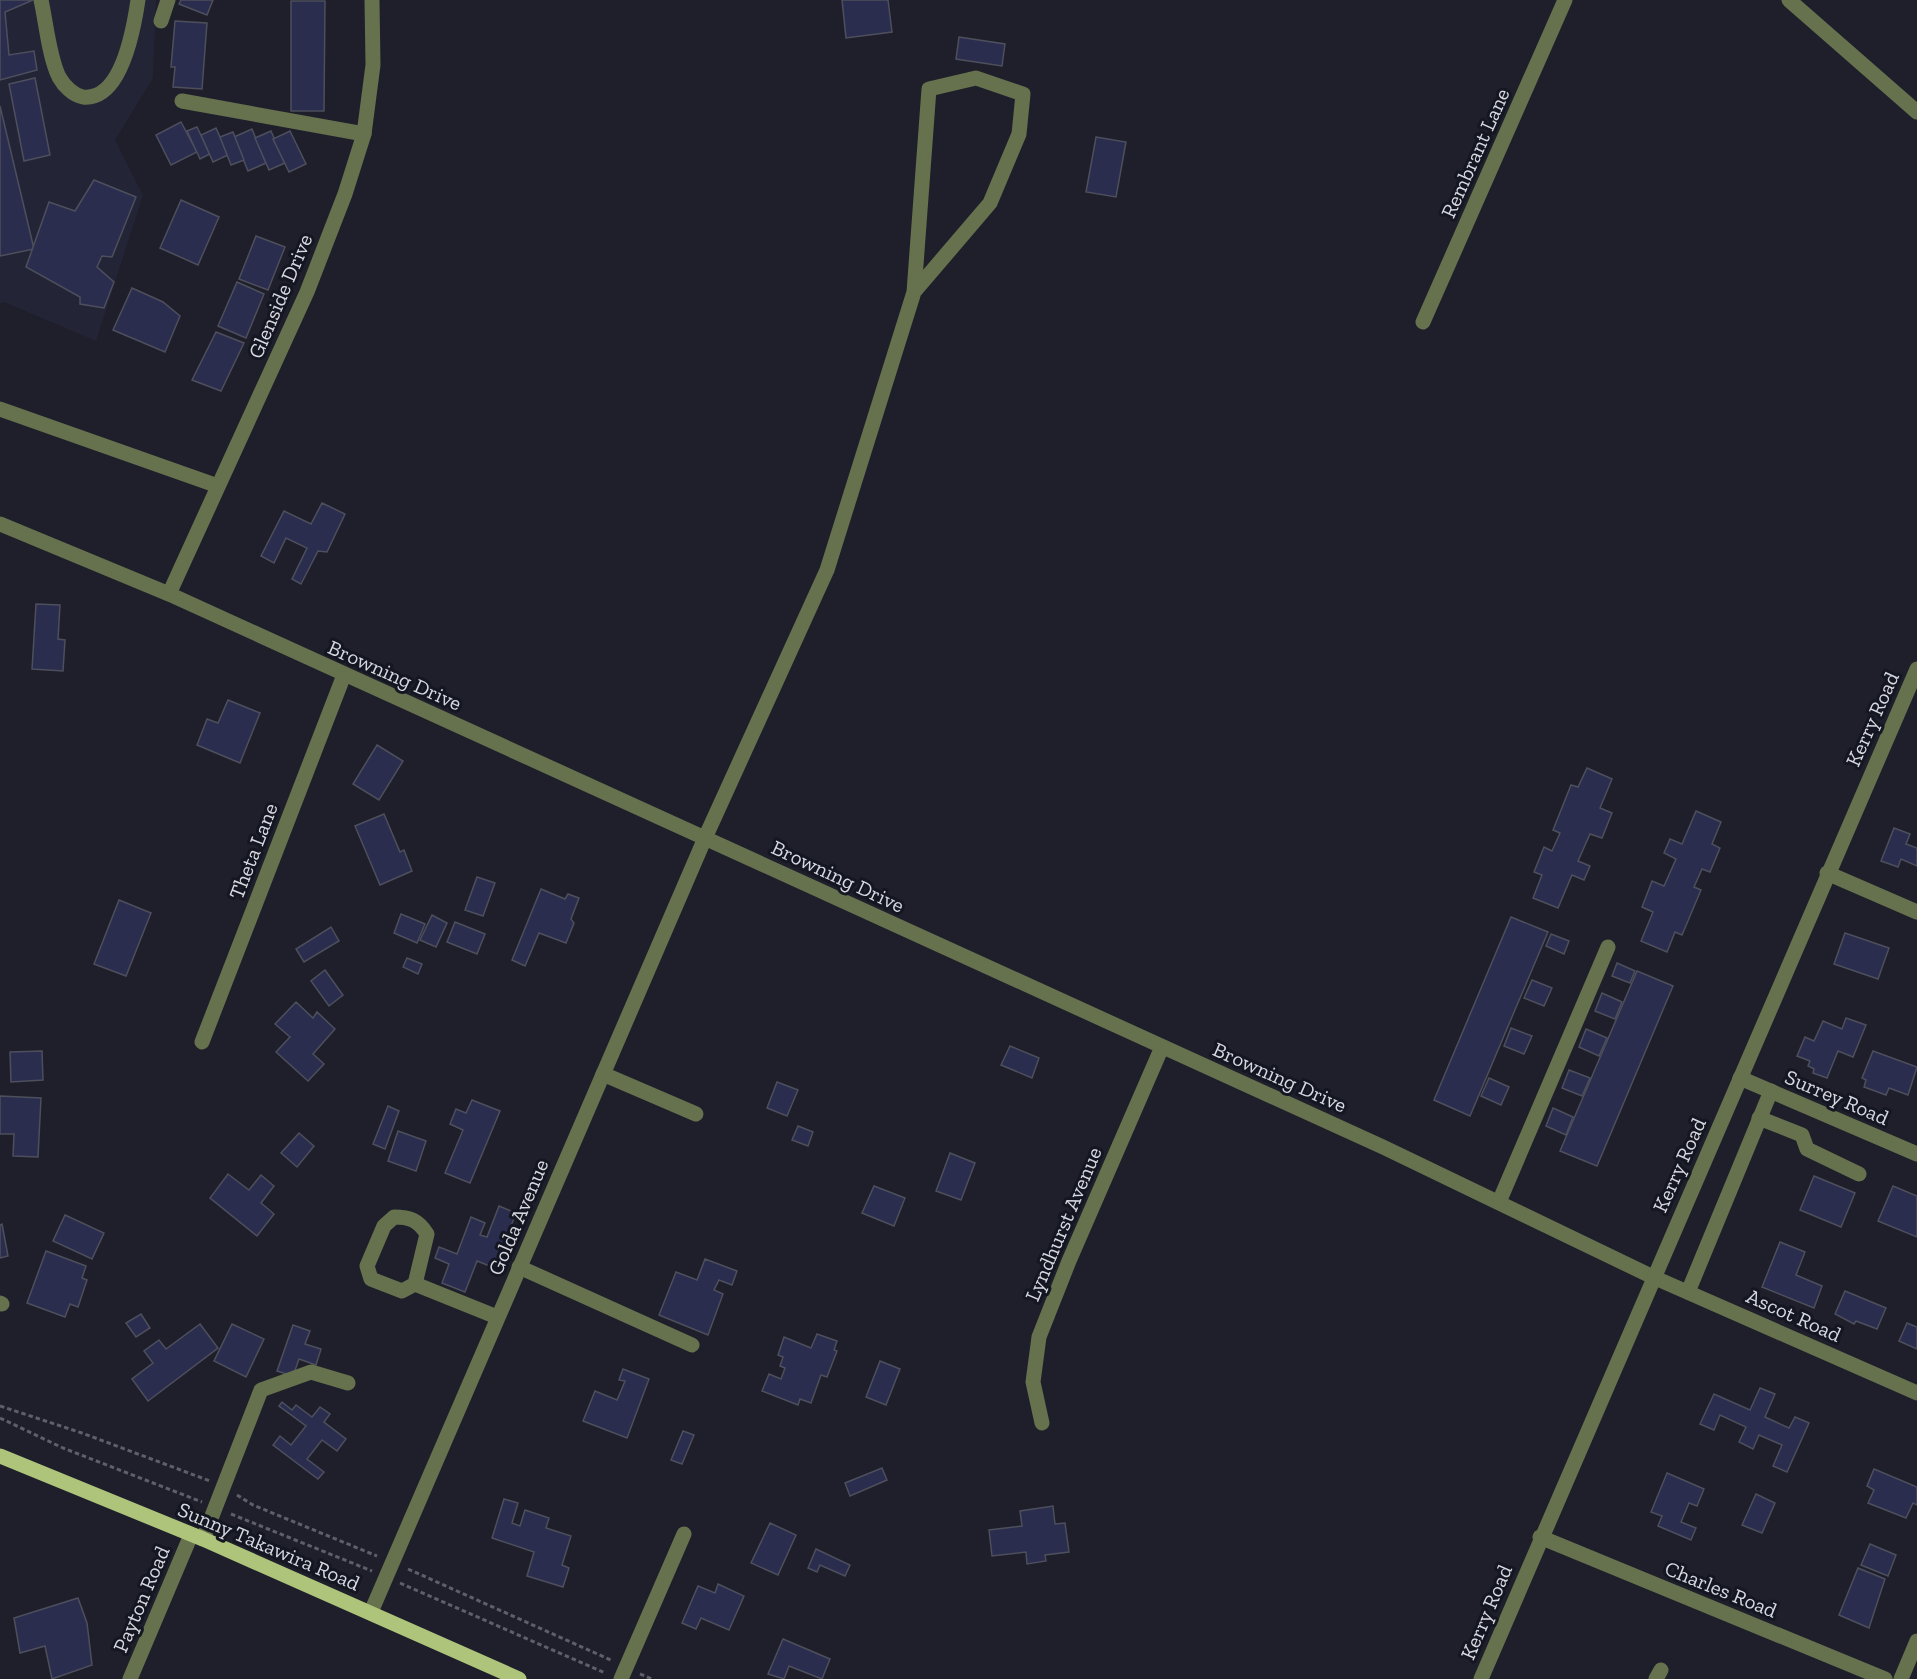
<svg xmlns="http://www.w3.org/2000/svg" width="1917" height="1679" font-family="'Zilla Slab',serif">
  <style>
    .built { fill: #232436 }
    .building { fill: #2b2d4f; stroke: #4d4f5c; stroke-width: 1.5 }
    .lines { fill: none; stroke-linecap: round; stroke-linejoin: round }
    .path { stroke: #5e5f69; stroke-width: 3; stroke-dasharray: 4.5 3; stroke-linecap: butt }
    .minor { stroke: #66714e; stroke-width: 15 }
    .major { stroke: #aec47a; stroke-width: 15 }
    .labels { text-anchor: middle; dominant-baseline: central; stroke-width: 6; stroke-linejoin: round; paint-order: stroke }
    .street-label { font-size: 21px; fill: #d7d8e0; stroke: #141621 }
  </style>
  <rect width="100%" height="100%" fill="#1e1f2a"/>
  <path class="built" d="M0 0H156L153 78 115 140 143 195 96 341 4 302 0 303Z"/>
  <g class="building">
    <path d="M0 0H33L5 12 9 55 34 51 37 70 0 80Z"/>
    <path d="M181 0H213L207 15 179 4Z"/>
    <path d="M842 0H888L892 32 846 38Z"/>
    <path d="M291 1H325L324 111H291Z"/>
    <path d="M175 21 207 23 202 89 173 87 175 67H171Z"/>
    <path d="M959 37 1005 44 1002 66 956 59Z"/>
    <path d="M35 78 50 155 24 161 9 84Z"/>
    <path d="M0 106 34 249 0 256Z"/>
    <path d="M181 122 197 152 171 165 156 135Z"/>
    <path d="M197 127 210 154 200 159 187 131Z"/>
    <path d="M216 128 228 155 213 162 201 135Z"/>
    <path d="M252 129 266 163 248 171 234 137Z"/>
    <path d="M271 131 285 163 269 170 255 138Z"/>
    <path d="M290 131 306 164 289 172 273 139Z"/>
    <path d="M233 132 244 160 231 165 220 137Z"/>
    <path d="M1096 137 1126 142 1116 197 1086 192Z"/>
    <path d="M94 180 136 197 112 257 102 256 97 267 114 282 104 308 80 304V297L26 267 49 202 75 211Z"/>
    <path d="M181 200 219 217 198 265 160 248Z"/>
    <path d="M256 236 285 247 268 290 239 279Z"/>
    <path d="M237 282 264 294 246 338 218 326Z"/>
    <path d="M132 288 163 302 180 316 165 352 113 330Z"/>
    <path d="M216 332 244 343 221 391 192 380Z"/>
    <path d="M322 503 345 514 327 552 318 551 301 584 292 579 307 548 286 538 274 563 261 556 284 511 311 524Z"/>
    <path d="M36 604 60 605 58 639 65 640 63 671 32 669Z"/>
    <path d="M228 700 260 713 240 763 197 745 207 719 218 723Z"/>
    <path d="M377 745 403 761 379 800 353 784Z"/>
    <path d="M1587 768 1612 779 1600 808 1612 813 1602 838 1590 834 1578 861 1590 866 1584 880 1572 875 1558 908 1533 898 1542 875 1534 872 1544 847 1552 851 1560 833 1553 830 1571 785 1578 787Z"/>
    <path d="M1696 811 1721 822 1712 844 1720 848 1710 872 1702 869 1694 887 1701 890 1682 935 1675 932 1667 952 1641 941 1653 912 1642 907 1652 881 1664 886 1676 859 1664 853 1670 839 1682 844Z"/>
    <path d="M384 814 400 852 404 850 412 871 380 885 355 826Z"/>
    <path d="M1894 828 1910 834 1906 844 1917 848V866L1901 859 1898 867 1881 861Z"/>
    <path d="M477 877 495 883 483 916 465 910Z"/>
    <path d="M541 889 565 899 568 894 579 898 571 919 574 923 566 943 539 933 525 966 512 960Z"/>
    <path d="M119 900 151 913 126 976 94 964Z"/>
    <path d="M401 914 425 924 417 943 394 933Z"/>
    <path d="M432 915 447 923 436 947 420 940Z"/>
    <path d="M1511 917 1548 932 1470 1116 1434 1100Z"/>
    <path d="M455 922 485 934 477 954 447 942Z"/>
    <path d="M331 927 339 941 304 962 296 949Z"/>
    <path d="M1845 933 1889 948 1878 979 1834 964Z"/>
    <path d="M1551 934 1569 941 1564 954 1546 946Z"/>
    <path d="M407 958 422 964 418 974 403 967Z"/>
    <path d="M1617 963 1635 971 1630 983 1612 976Z"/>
    <path d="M325 970 343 995 329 1006 311 981Z"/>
    <path d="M1637 971 1673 986 1597 1166 1560 1151Z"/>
    <path d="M1532 980 1552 988 1544 1006 1524 998Z"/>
    <path d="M1602 993 1622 1002 1615 1019 1595 1011Z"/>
    <path d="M296 1002 313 1018 317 1012 335 1029 313 1054 324 1064 308 1081 276 1052 290 1037 275 1024Z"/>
    <path d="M1846 1018 1866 1025 1853 1057 1838 1051 1827 1078 1813 1073 1814 1069 1808 1066 1810 1061 1797 1056 1805 1037 1814 1041 1823 1021 1842 1029Z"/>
    <path d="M1511 1028 1532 1036 1524 1054 1504 1046Z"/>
    <path d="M1586 1029 1607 1038 1599 1056 1579 1047Z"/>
    <path d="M1010 1046 1039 1058 1032 1078 1001 1065Z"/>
    <path d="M42 1051 43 1080 11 1082 10 1052Z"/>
    <path d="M1873 1051 1917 1067 1908 1095 1889 1088 1886 1095 1864 1087 1866 1080 1862 1078Z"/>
    <path d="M1569 1070 1590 1078 1582 1096 1562 1088Z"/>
    <path d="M1489 1078 1509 1087 1501 1105 1481 1096Z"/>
    <path d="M777 1082 798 1090 787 1116 767 1108Z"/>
    <path d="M0 1096 41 1098 38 1157 13 1156 14 1134H0Z"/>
    <path d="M472 1100 500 1111 470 1183 445 1173 463 1130 450 1124 456 1109 466 1113Z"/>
    <path d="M388 1106 399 1111 385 1149 373 1144Z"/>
    <path d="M1553 1108 1573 1117 1566 1135 1546 1126Z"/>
    <path d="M798 1126 813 1132 808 1146 792 1140Z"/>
    <path d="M398 1131 426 1141 416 1171 388 1161Z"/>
    <path d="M299 1133 314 1146 297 1167 281 1153Z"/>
    <path d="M950 1153 975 1163 961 1200 936 1191Z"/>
    <path d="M228 1174 249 1190 261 1175 274 1186 261 1203 274 1214 257 1236 210 1198Z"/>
    <path d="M1814 1176 1855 1193 1841 1227 1800 1210Z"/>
    <path d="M874 1186 905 1198 894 1226 862 1213Z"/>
    <path d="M1893 1186 1917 1196V1237L1878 1221Z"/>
    <path d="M499 1206 516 1213 495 1268 477 1261 465 1292 442 1283 449 1264 435 1258 439 1247 457 1254 471 1217 485 1223 480 1235 487 1237Z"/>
    <path d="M65 1215 104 1233 92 1259 53 1241Z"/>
    <path d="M2 1224 8 1256 0 1258V1225Z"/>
    <path d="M1780 1242 1805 1252 1796 1275 1822 1286 1814 1308 1762 1287Z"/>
    <path d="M46 1251 86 1266 82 1278 87 1280 78 1307 70 1304 65 1317 27 1303Z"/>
    <path d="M705 1259 737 1271 732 1285 719 1280 714 1290 723 1294 708 1335 659 1315 676 1272 697 1280Z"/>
    <path d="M1845 1291 1886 1308 1877 1329 1856 1321 1854 1324 1835 1314Z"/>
    <path d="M141 1314 150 1328 136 1337 126 1323Z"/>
    <path d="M1907 1323 1917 1327V1349L1899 1341Z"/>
    <path d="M200 1324 218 1348 148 1401 132 1379 153 1363 144 1351 159 1340 166 1349Z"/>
    <path d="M232 1324 264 1339 246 1377 214 1361Z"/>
    <path d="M293 1325 310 1331 305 1344 321 1349 316 1365 299 1359 293 1376 277 1371Z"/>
    <path d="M817 1334 837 1341 834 1350 837 1351 827 1377 821 1375 811 1403 800 1399 798 1405 762 1391 769 1374 781 1379 785 1368 780 1366 783 1357 778 1355 784 1337 811 1348Z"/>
    <path d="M880 1361 900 1369 886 1405 866 1397Z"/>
    <path d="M623 1369 649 1379 627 1438 583 1421 595 1391 617 1400 625 1381 619 1380Z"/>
    <path d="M1760 1388 1775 1394 1765 1417 1789 1428 1795 1417 1809 1423 1787 1472 1773 1466 1782 1445 1759 1435 1753 1449 1739 1442 1746 1427 1720 1415 1714 1430 1700 1424 1714 1394 1750 1410Z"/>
    <path d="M282 1402 292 1410 296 1405 312 1417 320 1407 330 1414 324 1422 346 1439 337 1451 322 1440 307 1459 324 1472 318 1479 273 1445 280 1436 291 1445 306 1426 279 1406Z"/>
    <path d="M683 1431 694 1435 682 1464 671 1460Z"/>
    <path d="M882 1468 887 1480 850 1496 845 1483Z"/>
    <path d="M1874 1469 1917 1487V1505L1913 1503 1906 1518 1868 1503 1874 1490 1867 1486Z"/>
    <path d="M1667 1473 1704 1489 1697 1506 1689 1503 1681 1522 1696 1528 1691 1540 1658 1526 1662 1516 1651 1512Z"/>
    <path d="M1756 1494 1775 1503 1762 1533 1742 1525Z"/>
    <path d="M504 1499 518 1503 512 1523 520 1526 525 1510 549 1518 546 1528 571 1536 562 1565 569 1568 563 1587 527 1576 534 1552 492 1538Z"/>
    <path d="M1053 1506 1055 1524 1065 1523 1069 1552 1045 1555 1046 1561 1027 1564 1026 1552 992 1556 989 1530 1022 1526 1020 1511Z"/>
    <path d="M770 1523 796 1535 778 1575 751 1563Z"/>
    <path d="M1870 1544 1896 1555 1888 1576 1861 1565Z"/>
    <path d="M816 1549 850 1565 845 1576 820 1565 817 1572 808 1568Z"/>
    <path d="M1858 1568 1885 1579 1869 1628 1839 1615Z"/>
    <path d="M718 1584 744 1596 729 1630 701 1618 696 1629 682 1623 698 1586 715 1593Z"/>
    <path d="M78 1598 87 1623 92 1665 52 1679 45 1646 20 1653 14 1618Z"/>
    <path d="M783 1639 830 1659 822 1679 789 1666 784 1679 768 1674Z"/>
  </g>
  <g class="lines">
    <g class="path">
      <path d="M0 1406 82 1433 210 1481"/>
      <path d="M0 1418 63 1448 202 1502"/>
      <path d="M237 1495 253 1505 377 1556"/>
      <path d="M231 1514 372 1571"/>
      <path d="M408 1569 613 1661"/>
      <path d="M400 1583 605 1673"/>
      <path d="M640 1674 652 1679"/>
    </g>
    <g class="minor">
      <path d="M41 0C46 22 49 57 59 77 64 86 73 95 83 97 122 101 134 27 138 0"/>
      <path d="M1789 0 1917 112"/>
      <path d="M161 21 168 0"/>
      <path d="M182 101 364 134"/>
      <path d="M1423 322 1565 0"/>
      <path d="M0 409 218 486"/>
      <path d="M0 524 169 594 1383 1147 1653 1277 1917 1393"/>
      <path d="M169 594 307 292 345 194 364 134 373 65 372 0"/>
      <path d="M1827 873 1917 912"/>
      <path d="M202 1042 344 675"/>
      <path d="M603 1074 696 1114"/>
      <path d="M1740 1078 1917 1154"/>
      <path d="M1759 1118 1802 1135 1807 1149 1859 1174"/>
      <path d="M1499 1202 1608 947"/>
      <path d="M394 1217C410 1217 418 1220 427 1234L415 1284 402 1291 371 1279 367 1266 384 1226Z"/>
      <path d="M519 1267 692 1345"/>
      <path d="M415 1284 497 1317"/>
      <path d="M1688 1292 1771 1091"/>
      <path d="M0 1303 2 1304"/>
      <path d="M1042 1423 1033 1382 1039 1337 1069 1261 1162 1047"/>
      <path d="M1540 1537 1885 1679"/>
      <path d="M203 1539 261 1390 311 1372 348 1383"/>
      <path d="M371 1612 705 838 827 570 914 292 990 203 1019 134 1023 94 976 78 929 89 914 292"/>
      <path d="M130 1679 191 1535"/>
      <path d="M621 1679 684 1534"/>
      <path d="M1481 1679 1917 669"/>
      <path d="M1656 1679 1661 1670"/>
      <path d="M1901 1679 1917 1641"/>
    </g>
    <path class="major" d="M0 1456 203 1539 519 1679"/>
  </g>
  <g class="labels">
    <g class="street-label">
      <text transform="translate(1475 153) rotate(-66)">Rembrant Lane</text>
      <text transform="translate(280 296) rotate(-67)">Glenside Drive</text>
      <text transform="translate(395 675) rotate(24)">Browning Drive</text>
      <text transform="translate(1872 719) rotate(-66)">Kerry Road</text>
      <text transform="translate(253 851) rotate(-69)">Theta Lane</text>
      <text transform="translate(838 876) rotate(25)">Browning Drive</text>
      <text transform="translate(1280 1077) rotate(24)">Browning Drive</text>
      <text transform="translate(1837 1097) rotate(23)">Surrey Road</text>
      <text transform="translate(1679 1165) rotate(-66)">Kerry Road</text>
      <text transform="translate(518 1217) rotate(-67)">Golda Avenue</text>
      <text transform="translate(1063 1224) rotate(-67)">Lyndhurst Avenue</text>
      <text transform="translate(1794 1315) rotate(24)">Ascot Road</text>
      <text transform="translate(269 1546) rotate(23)">Sunny Takawira Road</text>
      <text transform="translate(1721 1589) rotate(22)">Charles Road</text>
      <text transform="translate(141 1599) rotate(-67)">Payton Road</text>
      <text transform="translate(1486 1612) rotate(-67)">Kerry Road</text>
    </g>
  </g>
</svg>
